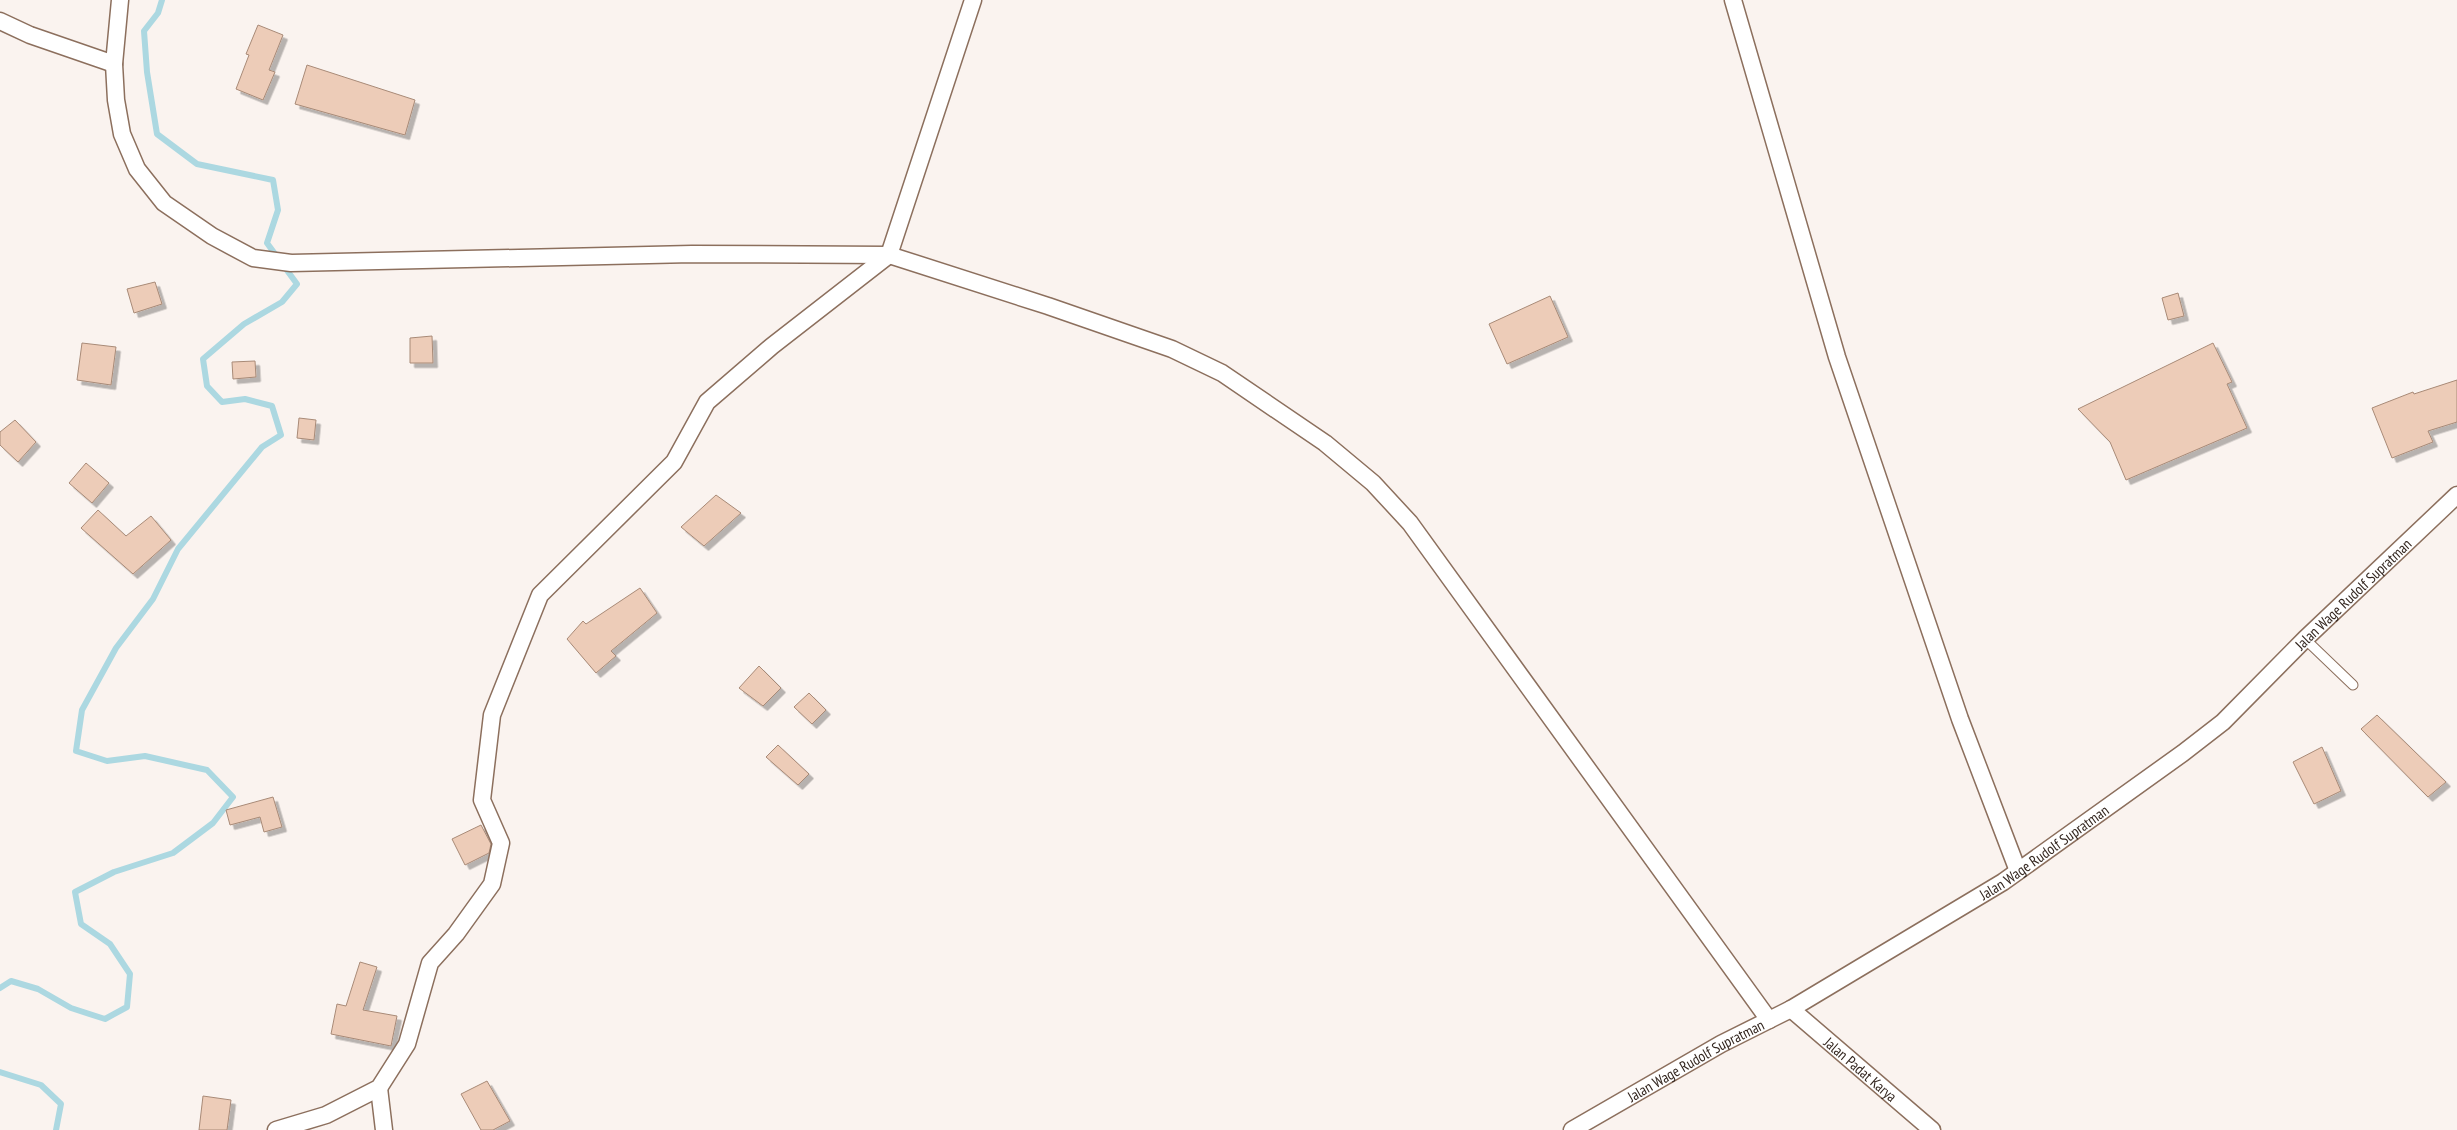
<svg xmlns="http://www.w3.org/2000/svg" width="2457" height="1130" font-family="'PT Sans Narrow',sans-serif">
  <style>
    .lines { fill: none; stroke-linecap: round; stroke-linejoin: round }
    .stream { stroke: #acd8e1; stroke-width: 6 }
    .building { fill: #edccb8; stroke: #a88a77; filter: url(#shadow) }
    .lane-casing { stroke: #8c6f5d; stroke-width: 11 }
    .street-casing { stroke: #8c6f5d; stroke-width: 19 }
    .lane { stroke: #fff; stroke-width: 9 }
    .street { stroke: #fff; stroke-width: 16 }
    .labels { text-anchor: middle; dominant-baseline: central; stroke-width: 4; stroke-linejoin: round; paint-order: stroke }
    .street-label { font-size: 15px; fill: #33261f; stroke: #fff }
  </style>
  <defs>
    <filter id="shadow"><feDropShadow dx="4.5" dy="4.5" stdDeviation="0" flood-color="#0004"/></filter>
  </defs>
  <rect width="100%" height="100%" fill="#faf3ef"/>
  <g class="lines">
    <g class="stream">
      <path d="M0 988 11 981 38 989 71 1008 105 1019 127 1007 130 974 110 944 81 924 75 892 114 872 173 853 213 823 233 797 207 770 145 756 107 761 76 751 82 710 116 648 153 599 178 549 262 447 281 435 272 406 245 399 222 402 207 386 203 359 244 324 282 302 297 284 267 243 278 210 273 180 197 164 157 134 147 72 144 31 158 13 162 0"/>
      <path d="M0 1072 41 1085 61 1104 56 1130"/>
    </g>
  </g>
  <g class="building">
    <path d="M258 25 283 35 269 70 275 72 263 100 236 89 249 55 246 54Z"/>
    <path d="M307 65 415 100 405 135 295 104Z"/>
    <path d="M155 282 162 304 134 313 127 289Z"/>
    <path d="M2178 293 2184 316 2168 320 2162 298Z"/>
    <path d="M1550 296 1568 337 1507 364 1489 324Z"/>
    <path d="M432 336 433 363H410V338Z"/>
    <path d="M82 343 116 347 111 385 77 380Z"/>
    <path d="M2213 343 2232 382 2227 384 2247 428 2126 480 2110 442 2078 409Z"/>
    <path d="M255 361 256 377 233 379 232 362Z"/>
    <path d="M2457 380V422L2428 431 2433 442 2392 458 2372 408 2413 392 2414 394Z"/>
    <path d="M299 418 316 420 314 440 297 438Z"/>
    <path d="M15 420 36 442 18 462 0 445V432Z"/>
    <path d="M86 463 109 483 92 503 69 483Z"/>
    <path d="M716 495 741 513 704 546 681 527Z"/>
    <path d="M98 510 126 536 151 516 171 540 133 574 81 528Z"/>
    <path d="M640 588 657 613 611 651 616 656 596 673 567 639 583 621 586 624Z"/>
    <path d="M759 666 781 688 763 706 739 688Z"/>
    <path d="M809 693 826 710 812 724 794 707Z"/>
    <path d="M2377 715 2446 782 2428 797 2361 729Z"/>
    <path d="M778 745 809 774 798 785 766 757Z"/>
    <path d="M2322 747 2341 791 2314 804 2293 762Z"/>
    <path d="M273 797 282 827 264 832 260 817 230 825 226 810Z"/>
    <path d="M481 825 491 844 489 853 465 865 452 839Z"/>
    <path d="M360 962 377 967 363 1010 397 1016 391 1046 331 1034 337 1004 346 1006Z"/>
    <path d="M487 1081 510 1121 493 1130H481L461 1094Z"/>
    <path d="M203 1096 231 1100 227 1130H199Z"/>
  </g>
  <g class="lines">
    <defs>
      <path id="lane" d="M2305 639 2353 685"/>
      <g id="street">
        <path d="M120 0 114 64 116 100 122 134 137 169 164 203 212 236 253 258 291 263 692 254 889 255 1048 306 1172 349 1222 373 1325 443 1373 483 1410 523 1769 1020"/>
        <path d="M1733 0 1837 357 1960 719 2018 871"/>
        <path d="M0 21 30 35 114 64"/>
        <path id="s1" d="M1791 1009 1932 1130"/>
        <path d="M379 1088 384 1130"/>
        <path d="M276 1130 326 1115 379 1088 407 1044 430 963 456 934 492 884 501 843 482 800 492 715 540 595 674 462 707 402 772 346 889 255 973 0"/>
        <path id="s2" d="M1572 1130 1721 1044 1791 1009 2003 882 2183 753 2223 722 2305 639 2457 495"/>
      </g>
    </defs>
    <use href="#lane" class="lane-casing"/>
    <use href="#street" class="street-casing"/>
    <use href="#lane" class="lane"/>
    <use href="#street" class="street"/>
  </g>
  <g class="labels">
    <g class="street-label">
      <text stroke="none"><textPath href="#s2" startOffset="952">Jalan Wage Rudolf Supratman</textPath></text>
      <text stroke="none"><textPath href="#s2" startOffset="548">Jalan Wage Rudolf Supratman</textPath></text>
      <text stroke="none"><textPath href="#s2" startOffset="142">Jalan Wage Rudolf Supratman</textPath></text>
      <text stroke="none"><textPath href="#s1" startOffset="92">Jalan Padat Karya</textPath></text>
    </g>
  </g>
</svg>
